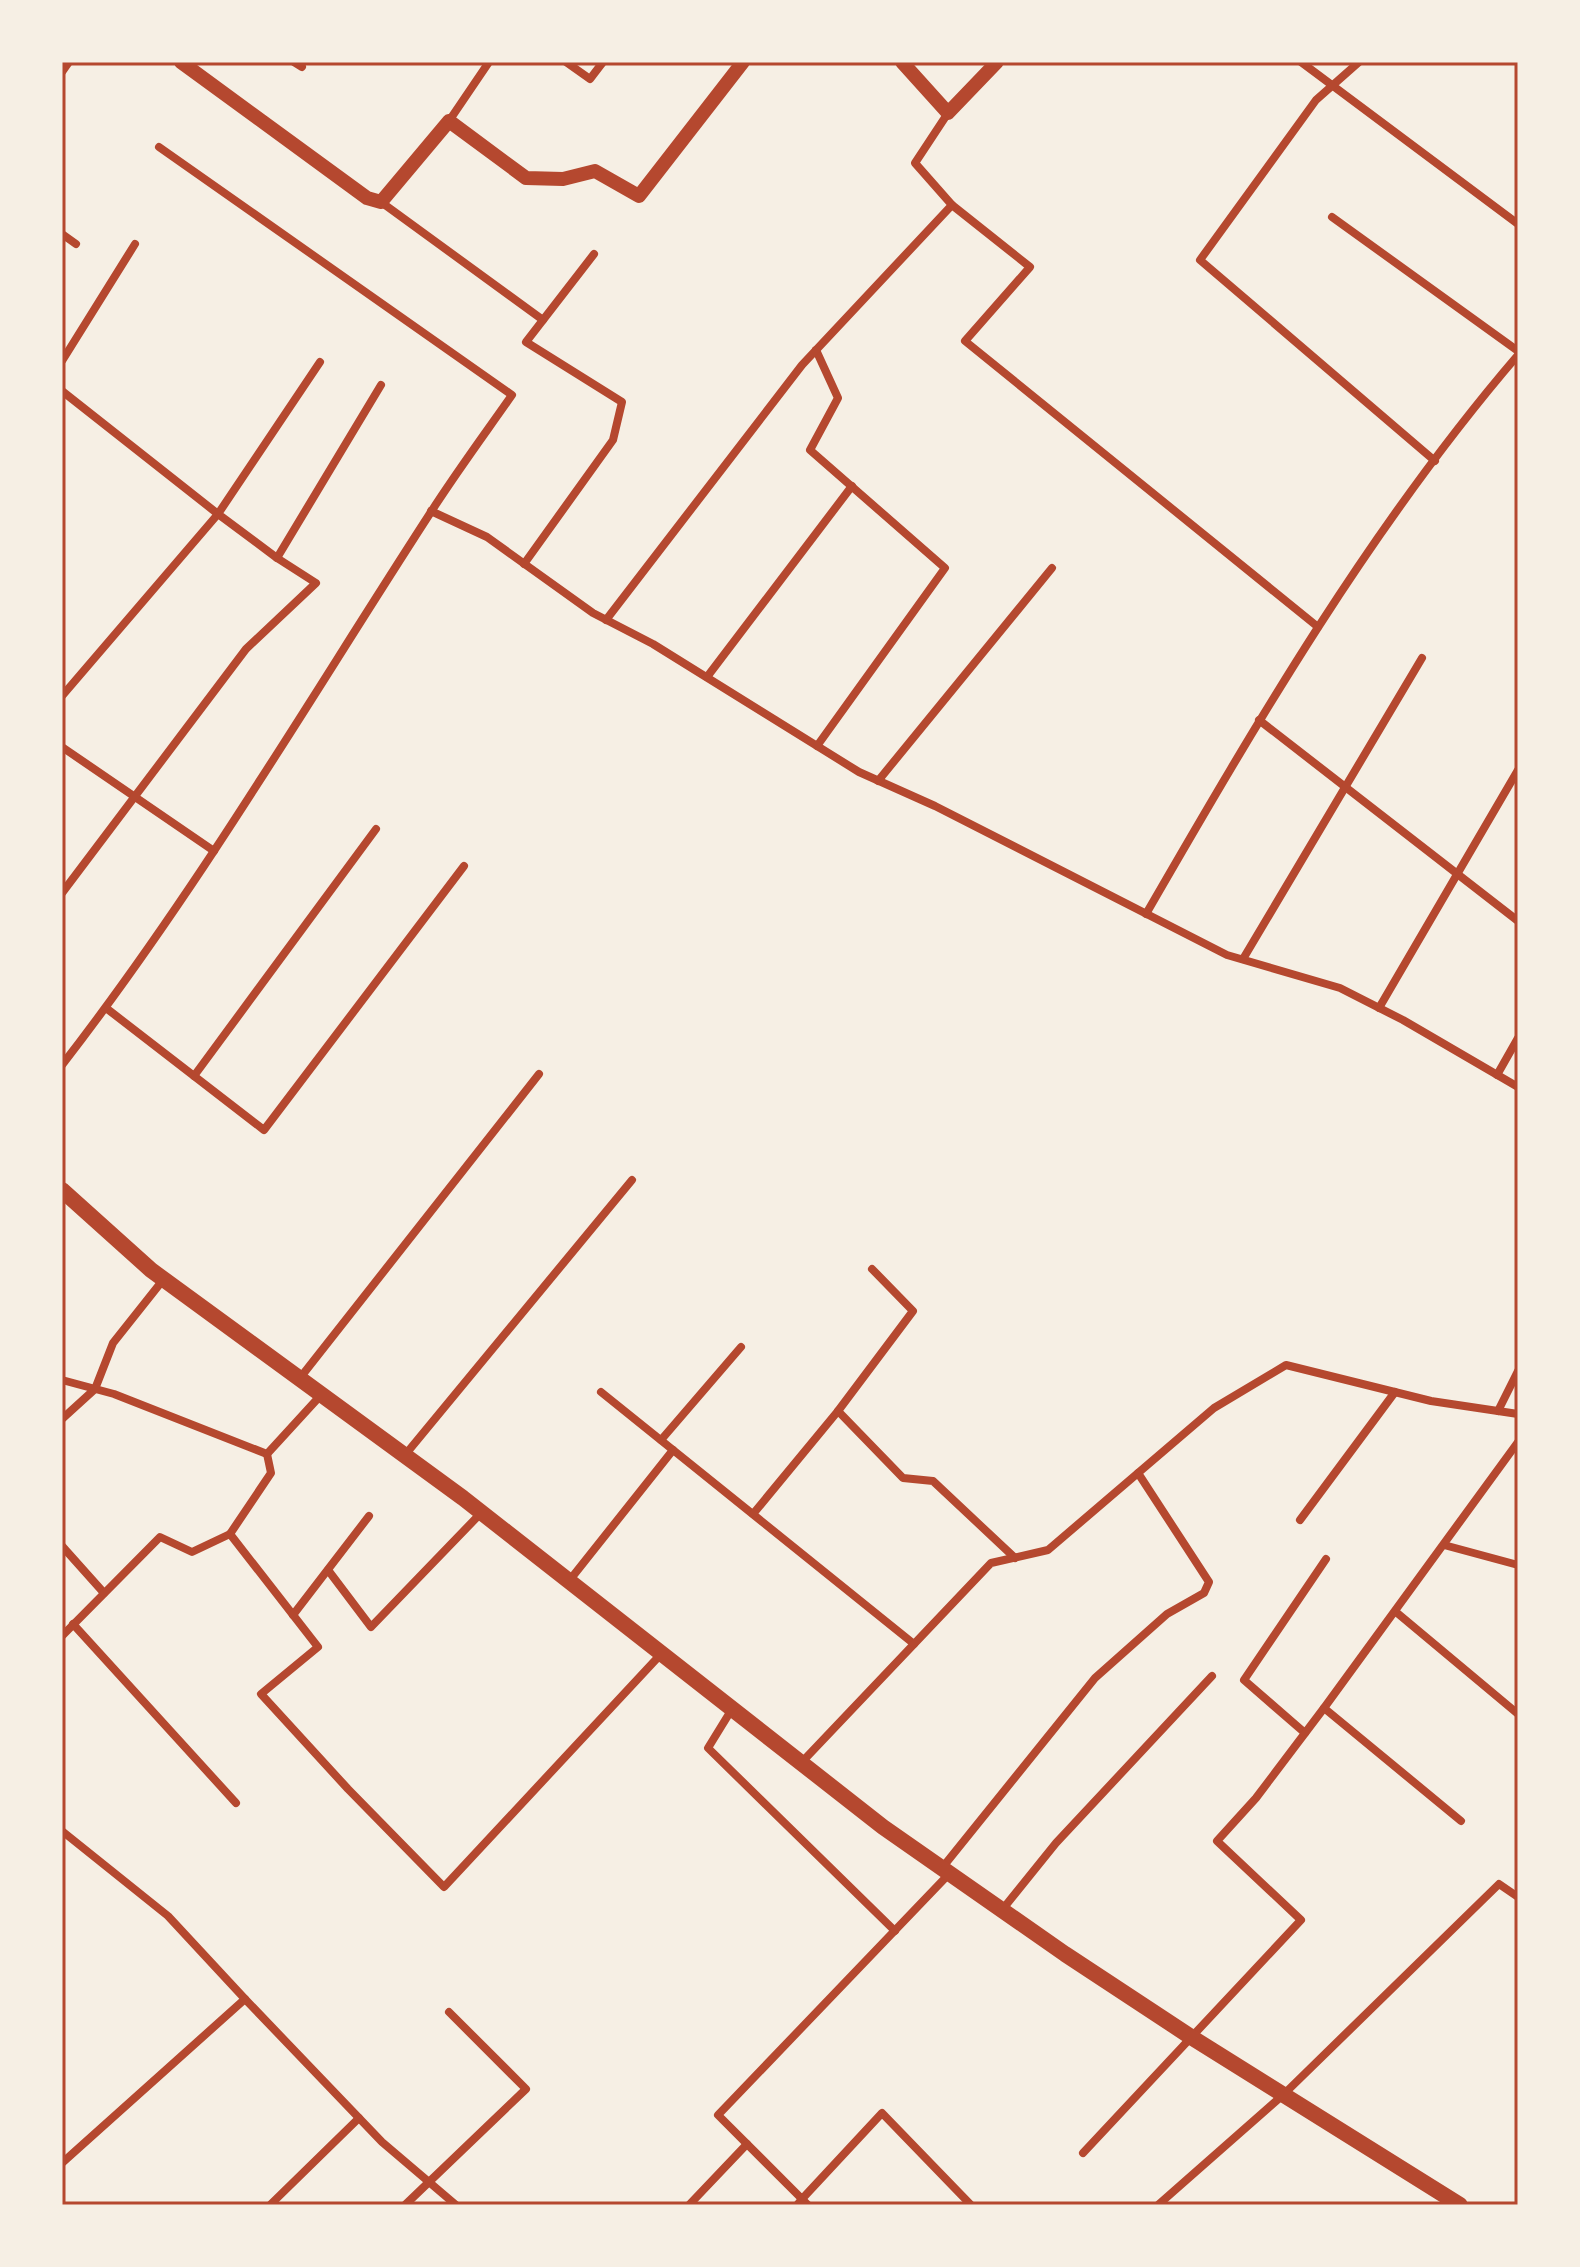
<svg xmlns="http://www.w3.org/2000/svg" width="1580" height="2267" font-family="Ubuntu,sans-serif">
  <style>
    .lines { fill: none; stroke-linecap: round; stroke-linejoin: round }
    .minor { stroke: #b5482f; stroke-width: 8 }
    .tertiary { stroke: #b5482f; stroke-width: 14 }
    .secondary { stroke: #b5482f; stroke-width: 16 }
    .neatline { fill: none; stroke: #b5482f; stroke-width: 3 }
  </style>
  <rect width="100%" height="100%" fill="#f6efe4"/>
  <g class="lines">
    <g class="minor">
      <path d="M294 62 302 67"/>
      <path d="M566 62 590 79 603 62"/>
      <path d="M1301 62 1518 224"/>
      <path d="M1359 62 1316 100 1200 260 1435 461"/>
      <path d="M62 72 69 62"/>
      <path d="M449 121 489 62"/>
      <path d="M381 202 543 320"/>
      <path d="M952 205 1030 267 965 341 1318 627"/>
      <path d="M1332 217 1518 351"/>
      <path d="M62 234 76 244"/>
      <path d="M816 350 838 398 810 450 945 568 817 746"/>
      <path d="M62 361 135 244"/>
      <path d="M62 391 218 514 62 696"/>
      <path d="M431 511 487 537 593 613 653 644 859 772 935 806 1227 955 1340 988 1403 1020 1518 1087"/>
      <path d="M277 558 381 385"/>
      <path d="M524 564 613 440 622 402 526 342 594 254"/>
      <path d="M606 620 802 365 952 205 915 163 948 113"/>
      <path d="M707 677 852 486"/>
      <path d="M1259 720 1518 921"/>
      <path d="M62 747 214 851"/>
      <path d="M878 781 1052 568"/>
      <path d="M62 893 246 649 316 583 277 558 218 514 320 362"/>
      <path d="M1146 914C1258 720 1372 525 1518 355"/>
      <path d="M1243 959 1422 658"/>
      <path d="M106 1008 264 1130 464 866"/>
      <path d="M1379 1008 1518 770"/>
      <path d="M62 1065C197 891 309 700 429 515 455 474 484 435 512 395L159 147"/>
      <path d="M1497 1075 1518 1038"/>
      <path d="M194 1076 376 829"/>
      <path d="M872 1269 913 1311 838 1411 903 1478 933 1481 1015 1558"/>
      <path d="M300 1378 539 1074"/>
      <path d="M62 1380 114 1394 267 1454 321 1395"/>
      <path d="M601 1392 914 1644"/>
      <path d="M1498 1411 1518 1371"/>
      <path d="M62 1419 95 1389 113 1343 163 1280"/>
      <path d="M661 1440 741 1347"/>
      <path d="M405 1455 632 1180"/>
      <path d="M753 1514 838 1411"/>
      <path d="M1300 1520 1395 1392"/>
      <path d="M230 1534 318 1647 261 1694 348 1789 444 1887 662 1653"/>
      <path d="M1444 1545 1518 1565"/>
      <path d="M62 1546 104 1593"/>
      <path d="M328 1570 371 1627 481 1513"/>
      <path d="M569 1581 673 1450"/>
      <path d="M1396 1612 1518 1714"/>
      <path d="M293 1615 369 1516"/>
      <path d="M73 1624 236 1803"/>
      <path d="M62 1636 160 1537 192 1552 230 1534 271 1473 267 1454"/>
      <path d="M1324 1708 1461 1821"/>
      <path d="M732 1709 708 1748 895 1931"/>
      <path d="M1305 1733 1244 1680 1326 1559"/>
      <path d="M801 1763 991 1563 1048 1550 1214 1408 1286 1365 1431 1401 1518 1414"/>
      <path d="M62 1831 168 1916 245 1999 382 2142 456 2205"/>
      <path d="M942 1868 1095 1678 1167 1614 1204 1593 1209 1582 1138 1473"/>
      <path d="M949 1874 718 2115 802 2199 882 2113 971 2205"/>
      <path d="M1002 1910 1056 1843 1212 1676"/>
      <path d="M1083 2153 1301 1920 1217 1841 1256 1798 1324 1708 1518 1442"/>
      <path d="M62 2163 245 1999"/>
      <path d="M270 2205 359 2118"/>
      <path d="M405 2205 526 2089 449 2012"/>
      <path d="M689 2205 747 2144"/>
      <path d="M797 2205 802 2199 808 2205"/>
      <path d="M1158 2205 1283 2095 1499 1884 1518 1897"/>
    </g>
    <g class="tertiary">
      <path d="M181 62 367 198 381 202 449 121 526 178 563 179 595 171 639 196 743 62"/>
      <path d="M902 62 948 113 997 62"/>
    </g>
    <path class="secondary" d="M62 1190 151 1270 463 1498 883 1827 1065 1954 1191 2037 1460 2205"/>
  </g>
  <rect width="1580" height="2267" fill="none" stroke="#f6efe4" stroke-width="128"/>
  <rect x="64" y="64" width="1452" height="2139" class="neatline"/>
</svg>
